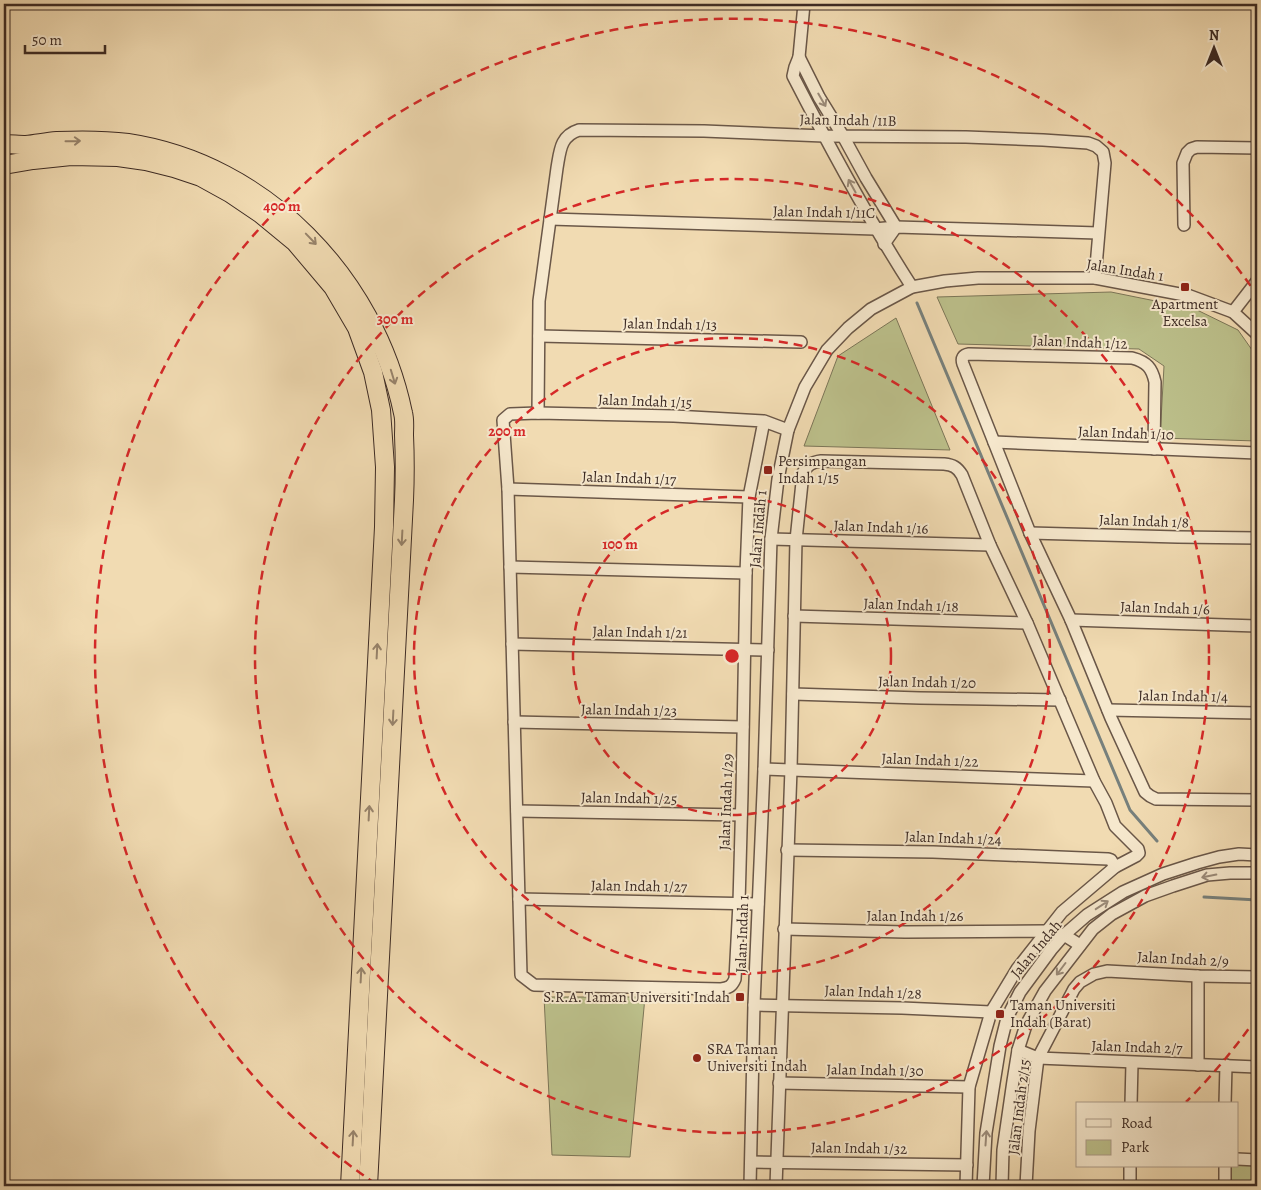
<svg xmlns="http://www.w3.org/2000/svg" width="1261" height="1190" font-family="Alegreya,serif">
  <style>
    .green { fill: #bcc08b; stroke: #7c7658 }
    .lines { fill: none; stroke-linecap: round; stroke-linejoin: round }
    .stream { stroke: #77807c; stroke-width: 3 }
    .minor-casing { stroke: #6a5748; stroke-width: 14 }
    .highway-casing { stroke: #3d2b24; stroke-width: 20 }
    .minor { stroke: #f6e8cd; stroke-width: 11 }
    .highway { stroke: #f1dbb2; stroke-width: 18 }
    .oneway { stroke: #9a8a78 }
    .oneway2 { stroke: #97836b }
    .ring { fill: none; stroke: #d62828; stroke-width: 2.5; stroke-dasharray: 9 6 }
    .poi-dot { fill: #8f2418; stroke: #f6e8cd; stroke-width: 2 }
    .labels { text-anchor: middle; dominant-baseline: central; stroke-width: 4; stroke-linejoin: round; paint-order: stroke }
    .street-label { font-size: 15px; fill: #3d2b24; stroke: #f6e8cd }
    .poi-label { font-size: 15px; fill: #3d2b24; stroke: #f6e8cd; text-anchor: start }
    .centre { fill: #d62828; stroke: #f6e8cd; stroke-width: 2.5 }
    .ring-label { font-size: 15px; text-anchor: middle; font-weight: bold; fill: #d62828; stroke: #f6e8cd; stroke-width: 4; stroke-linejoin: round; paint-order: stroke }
  </style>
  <rect width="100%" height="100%" fill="#f1dbb2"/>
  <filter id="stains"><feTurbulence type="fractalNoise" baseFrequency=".004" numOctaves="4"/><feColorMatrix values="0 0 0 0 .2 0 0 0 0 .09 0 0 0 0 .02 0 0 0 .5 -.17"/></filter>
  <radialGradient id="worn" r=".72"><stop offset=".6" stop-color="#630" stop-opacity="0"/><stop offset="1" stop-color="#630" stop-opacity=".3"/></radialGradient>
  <g class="green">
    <path d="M1111 292 1195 309 1238 330 1257 357V441L1160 438 1164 366 1139 349 958 344 937 297Z"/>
    <path d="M896 318 950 450 804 446 838 356Z"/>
    <path d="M544 997H645L630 1157 552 1155Z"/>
    <path d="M1237 1163 1257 1164V1186H1231V1166H1237Z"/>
  </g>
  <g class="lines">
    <g class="stream">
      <path d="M917 303 1130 810 1157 841"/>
      <path d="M1204 897 1257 900"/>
    </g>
    <defs>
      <g id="minor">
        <path d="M804 4 799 57 795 67 793 76C830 148 868 219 912 287"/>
        <path d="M799 57 819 97 843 136 866 178 896 227 884 244"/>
        <path d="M550 219 875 229 896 227 1098 233"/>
        <path d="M1184 225 1183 163 1187 153 1191 149 1197 147 1257 148"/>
        <path d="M1233 312 1257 281"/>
        <path d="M539 336 801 342"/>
        <path d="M538 413 539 301 557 168C560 151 560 136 579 130L704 131 824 136 966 137 1043 140 1088 143 1096 146 1103 152 1105 163 1095 278"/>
        <path d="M764 421 749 497 746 573 742 793 739 903 735 979C732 986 729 988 721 989L534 985 521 975 508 489 503 420 510 414 538 413 674 416 764 421 788 430"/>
        <path d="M994 442 1257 453"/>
        <path d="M1154 449 1155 382C1152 368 1147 362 1132 358L969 354C963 355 961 358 963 364L1030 533 1071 620 1111 718 1145 792 1150 796 1156 799 1257 800"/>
        <path d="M508 489 749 497"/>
        <path d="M1030 533 1178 537 1257 538"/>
        <path d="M771 539 990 545"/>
        <path d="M510 567 746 573"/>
        <path d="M794 616 1027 623"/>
        <path d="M1071 620 1257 626"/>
        <path d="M512 644 768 650"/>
        <path d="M793 694 920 698 1060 700"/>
        <path d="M1108 710 1257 713"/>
        <path d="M514 722 743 727"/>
        <path d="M764 769 1094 781"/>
        <path d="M517 811 741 815"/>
        <path d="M787 850 933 852 1108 859 1111 860 1115 867"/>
        <path d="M519 899 758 904"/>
        <path d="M784 929 905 932 1046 931 1064 935 1080 945"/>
        <path d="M754 1005 902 1008 991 1012"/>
        <path d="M1018 1050 1038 1058 1257 1067"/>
        <path d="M1198 1065V976"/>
        <path d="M779 1083 969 1087"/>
        <path d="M1131 1104 1132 1063"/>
        <path d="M1225 1104 1226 1065"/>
        <path d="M1237 1159 1257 1160"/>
        <path d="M751 1162 967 1165"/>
        <path d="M1225 1166V1186"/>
        <path d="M750 1186 754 1005 764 769 771 539 778 479 788 430 805 387 827 350 848 328 871 309 912 287 945 281 978 278H1095L1190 296 1233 312 1257 334"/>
        <path d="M776 1186 791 769 796 540 803 473C807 465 812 462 821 461L944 464C953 465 957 467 962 475L990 545 1027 623 1094 781 1106 803 1115 826 1138 849 1139 853 1136 856 1115 867 1062 912 1017 969 991 1012 969 1087 966 1186"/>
        <path d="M983 1186 986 1133 1000 1046 1007 1018 1020 992 1051 950 1064 935 1087 915 1123 892 1163 874 1197 863 1219 857 1239 854 1257 855"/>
        <path d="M1002 1186 1003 1150 1013 1081 1018 1050 1026 1025 1045 991 1093 929 1112 914 1145 896 1173 886 1207 875 1230 873H1257"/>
        <path d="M1026 1186 1029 1131 1038 1058 1074 989 1080 982 1094 974 1107 971 1198 976 1257 977"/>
        <path d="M1130 1186V1166"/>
      </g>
      <g id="highway">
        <path d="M4 144C11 144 19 145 26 145 36 144 46 142 57 141 80 140 105 140 128 143 266 164 375 278 403 413 405 420 404 428 404 435 405 457 405 478 404 500L368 1186"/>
        <path d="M4 165 33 160 71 156 118 157 146 161 174 168 201 177 230 193 261 214 295 242 333 287 357 328 373 372 381 410 385 467 384 527 350 1186"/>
      </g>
    </defs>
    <use href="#minor" class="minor-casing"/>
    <use href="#highway" class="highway-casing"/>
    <use href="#minor" class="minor"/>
    <use href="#highway" class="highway"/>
  </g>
  <defs><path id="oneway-shaft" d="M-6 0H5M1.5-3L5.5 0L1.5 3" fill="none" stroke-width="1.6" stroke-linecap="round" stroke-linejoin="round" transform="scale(1.25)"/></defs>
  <g class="oneway">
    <use href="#oneway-shaft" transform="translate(822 100) rotate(60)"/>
    <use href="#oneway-shaft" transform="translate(852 186) rotate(-119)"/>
    <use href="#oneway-shaft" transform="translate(1209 876) rotate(169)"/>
    <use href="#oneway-shaft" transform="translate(1102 905) rotate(-33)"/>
    <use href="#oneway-shaft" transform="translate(1061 969) rotate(127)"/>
    <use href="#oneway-shaft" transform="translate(986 1138) rotate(-86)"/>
  </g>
  <g class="oneway2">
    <use href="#oneway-shaft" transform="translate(73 141) rotate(-1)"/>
    <use href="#oneway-shaft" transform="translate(311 239) rotate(46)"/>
    <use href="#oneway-shaft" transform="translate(393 377) rotate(73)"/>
    <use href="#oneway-shaft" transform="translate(402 538) rotate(93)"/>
    <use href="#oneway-shaft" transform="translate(377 651) rotate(-87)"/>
    <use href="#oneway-shaft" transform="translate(393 718) rotate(93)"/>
    <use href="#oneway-shaft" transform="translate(369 813) rotate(-87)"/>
    <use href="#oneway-shaft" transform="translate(361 975) rotate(-87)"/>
    <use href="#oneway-shaft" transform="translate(353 1138) rotate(-87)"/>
  </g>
  <g class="ring">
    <circle cx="732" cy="656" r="159"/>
    <circle cx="732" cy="656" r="318"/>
    <circle cx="732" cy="656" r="477"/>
    <path d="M1257 1017A637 637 0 0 1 1186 1102M376 1184A637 637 0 1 1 1257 295"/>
  </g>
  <g class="poi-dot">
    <rect x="1180" y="282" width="10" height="10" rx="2.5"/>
    <rect x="763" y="465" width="10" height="10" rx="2.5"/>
    <rect x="735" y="992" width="10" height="10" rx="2.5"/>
    <rect x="995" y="1009" width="10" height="10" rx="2.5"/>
    <circle cx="697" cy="1058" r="5"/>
  </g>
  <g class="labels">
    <g class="street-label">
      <text transform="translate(848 120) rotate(1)">Jalan Indah /11B</text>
      <text transform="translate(824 212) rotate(1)">Jalan Indah 1/11C</text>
      <text transform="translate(1125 270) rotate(9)">Jalan Indah 1</text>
      <text transform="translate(670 324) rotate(1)">Jalan Indah 1/13</text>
      <text transform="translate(1080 342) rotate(2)">Jalan Indah 1/12</text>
      <text transform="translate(645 401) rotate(2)">Jalan Indah 1/15</text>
      <text transform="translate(1126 433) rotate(2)">Jalan Indah 1/10</text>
      <text transform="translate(629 478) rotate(2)">Jalan Indah 1/17</text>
      <text transform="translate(1144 521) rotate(2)">Jalan Indah 1/8</text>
      <text transform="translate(881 527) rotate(2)">Jalan Indah 1/16</text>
      <text transform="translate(758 529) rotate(-85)">Jalan Indah 1</text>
      <text transform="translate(911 605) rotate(2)">Jalan Indah 1/18</text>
      <text transform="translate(1165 608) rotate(2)">Jalan Indah 1/6</text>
      <text transform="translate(640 632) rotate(1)">Jalan Indah 1/21</text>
      <text transform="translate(927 682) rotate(1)">Jalan Indah 1/20</text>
      <text transform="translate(1183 696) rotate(1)">Jalan Indah 1/4</text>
      <text transform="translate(629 710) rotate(1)">Jalan Indah 1/23</text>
      <text transform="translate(930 760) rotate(2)">Jalan Indah 1/22</text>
      <text transform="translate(629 798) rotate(1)">Jalan Indah 1/25</text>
      <text transform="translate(726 802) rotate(-88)">Jalan Indah 1/29</text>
      <text transform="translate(953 838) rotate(2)">Jalan Indah 1/24</text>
      <text transform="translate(639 886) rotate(1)">Jalan Indah 1/27</text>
      <text x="915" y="916">Jalan Indah 1/26</text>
      <text transform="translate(742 934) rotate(-88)">Jalan Indah 1</text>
      <text transform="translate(1036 949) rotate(-50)">Jalan Indah</text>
      <text transform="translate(1183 959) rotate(3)">Jalan Indah 2/9</text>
      <text transform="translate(873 992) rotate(2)">Jalan Indah 1/28</text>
      <text transform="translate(1137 1047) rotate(2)">Jalan Indah 2/7</text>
      <text transform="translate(875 1070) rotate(1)">Jalan Indah 1/30</text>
      <text transform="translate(1019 1107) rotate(-83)">Jalan Indah 2/15</text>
      <text transform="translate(859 1148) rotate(1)">Jalan Indah 1/32</text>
    </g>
    <g class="poi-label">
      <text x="1185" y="304" text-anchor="middle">Apartment<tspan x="1185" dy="17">Excelsa</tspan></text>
      <text x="778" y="461">Persimpangan<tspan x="778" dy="17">Indah 1/15</tspan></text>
      <text x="730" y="997" text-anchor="end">S.R.A. Taman Universiti Indah</text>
      <text x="1010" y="1005">Taman Universiti<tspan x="1010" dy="17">Indah (Barat)</tspan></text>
      <text x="707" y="1049">SRA Taman<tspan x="707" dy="17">Universiti Indah</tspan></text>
    </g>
  </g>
  <circle cx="732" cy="656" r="8" class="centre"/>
  <g class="ring-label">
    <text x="282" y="211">400 m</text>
    <text x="395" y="324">300 m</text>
    <text x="507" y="436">200 m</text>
    <text x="620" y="549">100 m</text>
  </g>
  <rect width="1261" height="1190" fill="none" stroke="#f1dbb2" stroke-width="20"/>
  <rect x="5" y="5" width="1251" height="1180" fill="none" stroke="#3d2b24" stroke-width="2.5"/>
  <rect x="10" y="10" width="1241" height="1170" fill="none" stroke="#3d2b24"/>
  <rect x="1076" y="1102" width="162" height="65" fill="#f6e8cd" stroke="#ac9c89"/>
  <rect x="1086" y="1119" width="25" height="8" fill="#f6e8cd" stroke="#ac9c89"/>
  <text x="1121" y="1128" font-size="15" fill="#3d2b24">Road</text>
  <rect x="1086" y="1140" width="25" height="15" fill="#bcc08b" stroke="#ac9c89"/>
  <text x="1121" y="1152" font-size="15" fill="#3d2b24">Park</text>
  <g transform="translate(1214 48)" stroke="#f6e8cd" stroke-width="4" paint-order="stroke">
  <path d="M0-4L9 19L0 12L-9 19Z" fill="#3d2b24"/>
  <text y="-8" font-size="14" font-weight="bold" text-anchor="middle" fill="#3d2b24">N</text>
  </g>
  <path d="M25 45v8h80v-8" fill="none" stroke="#3d2b24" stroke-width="2.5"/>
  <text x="32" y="45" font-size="15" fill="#3d2b24" stroke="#f6e8cd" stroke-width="4" paint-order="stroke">50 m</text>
  <rect width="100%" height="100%" filter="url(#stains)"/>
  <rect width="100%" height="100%" fill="url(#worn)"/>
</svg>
